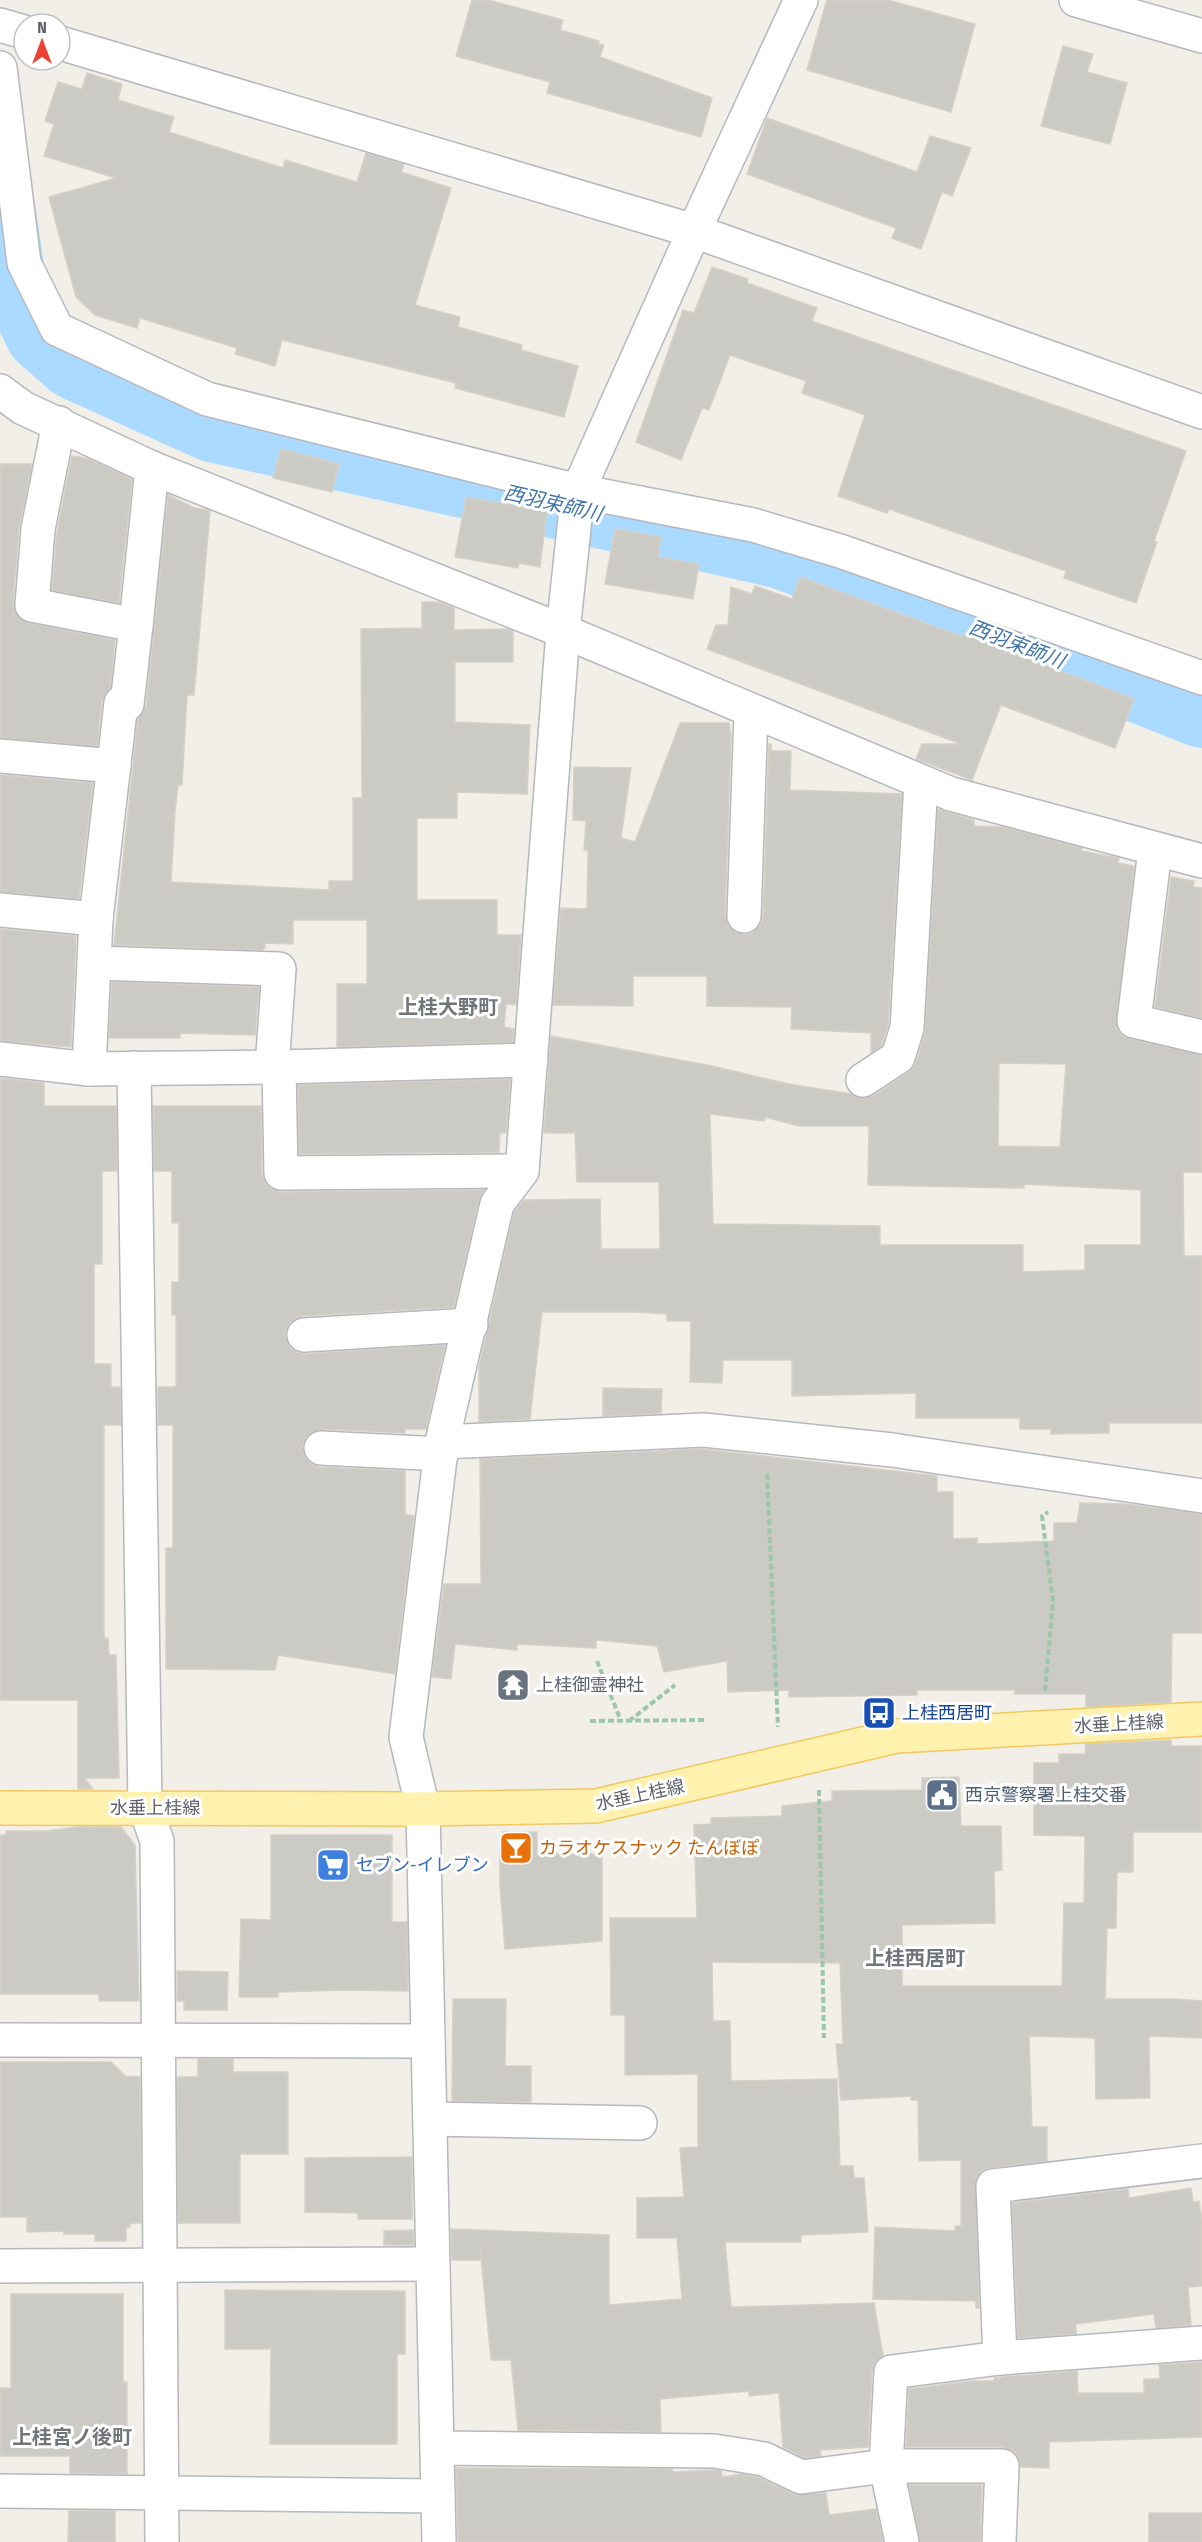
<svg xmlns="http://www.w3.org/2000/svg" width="1202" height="2542" font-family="'Fira Sans Condensed','Noto Sans JP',sans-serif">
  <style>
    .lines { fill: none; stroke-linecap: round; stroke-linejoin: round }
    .river { stroke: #aadaff; stroke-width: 70 }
    .building { fill: #cccac5; stroke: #d6d1c6; stroke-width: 1.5; fill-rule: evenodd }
    .minor-casing { stroke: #b5b8bc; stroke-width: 36 }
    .major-casing { stroke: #f2c960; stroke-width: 36 }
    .path { stroke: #9cc7a9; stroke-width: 4; stroke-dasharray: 6 3; stroke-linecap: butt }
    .minor { stroke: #fff; stroke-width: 33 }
    .major { stroke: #fff2af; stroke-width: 33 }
    .labels { text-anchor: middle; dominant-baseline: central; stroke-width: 6; stroke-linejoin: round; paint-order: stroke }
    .worship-label { font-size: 18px; fill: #5b616d; stroke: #fff; text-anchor: start }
    .transit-label { font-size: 18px; fill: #164399; stroke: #fff; text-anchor: start }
    .street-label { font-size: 18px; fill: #5f6368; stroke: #fff }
    .service-label { font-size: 18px; fill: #4e5e75; stroke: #fff; text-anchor: start }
    .food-label { font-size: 18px; fill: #c56008; stroke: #fff; text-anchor: start }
    .shop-label { font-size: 18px; fill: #366cbe; stroke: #fff; text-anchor: start }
    .water-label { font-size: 20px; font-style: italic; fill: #4174aa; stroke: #fff }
    .neighbourhood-label { font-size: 20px; font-weight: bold; fill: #70757a; stroke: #fff }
  </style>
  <rect width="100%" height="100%" fill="#f1efe8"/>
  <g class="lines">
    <path class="river" d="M0 206 10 275 41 336 73 364 212 427 778 553 1032 646 1202 713"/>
  </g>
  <g class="building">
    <path d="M472 0H488L563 20 560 30 599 41 598 44 604 45 600 57 712 98 701 137 547 93 550 82 456 56Z"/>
    <path d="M827 0H888L975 24 951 112 807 70Z"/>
    <path d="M1063 46 1093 54 1087 72 1127 83 1110 144 1041 126Z"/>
    <path d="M87 73 122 84 118 100 174 117 169 132 283 168 285 160 357 182 366 153 404 164 401 172 451 188 415 305 460 317 458 327 522 345 521 350 578 366 564 417 455 388 456 383 282 340 275 366 235 354 237 348 140 318 137 328 95 315 76 297 49 197 116 178 44 156 54 124 45 121 58 82 82 89Z"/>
    <path d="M767 118 917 172 930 136 971 148 952 196 942 192 921 249 892 238 896 228 747 174Z"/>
    <path d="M712 267 748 279 747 283 817 308 812 321 1186 451 1154 541 1157 542 1136 603 1064 578 1066 571 889 509 887 513 838 496 865 415 802 393 806 381 730 355 709 410 702 408 681 460 636 442 683 310 694 313Z"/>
    <path d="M281 449 339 464 332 492 273 478Z"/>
    <path d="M72 456 86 458 132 479 119 603 52 590 57 532Z"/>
    <path d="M0 464H32L19 528 13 604 15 613 28 623 115 640 110 689 102 701 97 746 0 738Z"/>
    <path d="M168 495 192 507 210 511 194 695H187L182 785H178L175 812 171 882 329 890V881H353V798H362L361 629 422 628V602H439L454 608V630L507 629 513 631V662H455V722L530 725 527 794 457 792V818H417V900H497V935H521L516 1005 506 1004 504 1027 514 1029 513 1042 337 1047V984H367V920H293V944L265 943V948L261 950 114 945 138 718 146 706Z"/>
    <path d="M466 497 547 511 540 567 519 563 518 568 455 557Z"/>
    <path d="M615 529 661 537 658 557 699 564 693 599 605 584Z"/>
    <path d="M800 577 963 637 964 634 1134 699 1115 748 1001 705 972 780 916 759 922 744H961L707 649 716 625H728L731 587 752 594 755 586 792 599Z"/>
    <path d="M680 723H729L731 736 725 915 728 925 735 932 744 935 752 933 760 926 763 917 769 744H771V751H791L790 790 902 794 888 1025 882 1045 871 1053V1033L791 1029 792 1007 707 1006V976H633V1006L553 1005 561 908 587 909 588 850H584L586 821 573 820 574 767 631 768 621 838 635 842Z"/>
    <path d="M0 775 93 783 79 899 0 892Z"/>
    <path d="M938 809 974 820V826L1003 827 1082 848 1081 851 1119 858 1118 863 1134 866 1116 1027 1121 1035 1130 1039 1202 1055V1172H1183L1184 1256H1202V1423H1109V1433L1051 1434V1429H1020V1418H916V1393L792 1396V1360H723L722 1383 690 1382 691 1321H667V1314L635 1312H542L530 1419 479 1422V1367L514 1212 524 1200 600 1199 601 1249H660L659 1182H577L575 1133H544L551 1036 712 1066 789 1084 851 1094 863 1099 873 1096 909 1072 916 1063 925 1033ZM999 1063 1066 1064 1060 1147 998 1146ZM710 1114 764 1121 765 1117 799 1126H869L868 1185 1024 1188V1184L1141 1190V1245H1085V1270L1023 1272V1245H880V1226L713 1224Z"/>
    <path d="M1171 877 1194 881 1193 887 1202 888V1018L1155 1007Z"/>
    <path d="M0 929 76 936 71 1047 0 1041Z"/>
    <path d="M112 982 259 987 255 1035 180 1033V1038H109Z"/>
    <path d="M0 1078 44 1083V1106H116L117 1171H102V1264H94V1364H111V1387H120L121 1425H104V1638H108L109 1655H116L119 1778H84L93 1789H78V1700H0Z"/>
    <path d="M510 1079 506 1133H500L499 1152 299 1154 298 1085Z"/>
    <path d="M153 1106H261L262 1174 265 1182 271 1189 281 1192 484 1190 479 1200 454 1307 303 1316 293 1320 287 1327 285 1336 289 1346 296 1352 305 1354 445 1345 426 1429H405V1433L321 1429 312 1432 306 1437 302 1446 305 1457 311 1464 319 1467 405 1471V1514L414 1516 395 1674 278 1655 275 1670 166 1669V1548H173V1425H158V1387H176V1315H172V1282H179V1223H172V1171H154Z"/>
    <path d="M603 1388 662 1389 661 1413 603 1416Z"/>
    <path d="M703 1449 937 1476V1492H953V1539L977 1538V1544L1054 1541V1523H1077L1080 1503 1125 1504 1202 1514V1633H1172L1171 1702 1086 1707V1694H1015V1690H917V1695L789 1697V1690L728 1692 727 1661 664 1672 657 1646 596 1640V1648L517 1644V1650L455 1644 451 1679 432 1677 444 1584H481L480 1459Z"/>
    <path d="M1171 1740V1746H1202V1832H1133V1872H1117L1116 1928H1107L1105 1999H1174L1202 2001V2038L1149 2036 1150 2098 1096 2099 1095 2038 1029 2036 1032 2127H1047V2161L990 2168 982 2171 976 2178 979 2308H976V2301L873 2299 875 2227 955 2231V2226H961V2160L919 2161 918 2100H911V2096L841 2100 836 2044H843L840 1963 712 1962 713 2021H730L731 2081 837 2079 840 2166H853L854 2178H864L868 2232 801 2235V2242H725L731 2307 874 2303 883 2355 875 2362 872 2371 868 2447 820 2450 821 2456 804 2458 783 2447 779 2393 749 2396V2391L660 2399 661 2432 518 2430 511 2360H491L480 2246 481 2260H452L451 2229 609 2235V2305L682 2299 677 2238H637V2198L684 2197 680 2148 698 2147V2074L625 2075V2015H611L610 1918H697L694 1825 711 1824V1818L782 1816V1806L832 1801V1791L922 1790V1778L959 1777 961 1826H1001L1002 1870 994 1871 995 1923 902 1925V1986H1062L1064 1903H1084L1085 1836 1034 1835V1763H1059V1754H1085L1086 1744Z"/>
    <path d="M78 1827H121L135 1845 139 2001H99V1994H0V1835H6V1831H46Z"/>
    <path d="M503 1832H537V1854H602V1941L505 1949 500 1887V1845H504Z"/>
    <path d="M271 1835H392V1922H407L408 1991 343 1990 278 1992V1997H239L241 1919 271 1920Z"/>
    <path d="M177 1971 228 1972 227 2010H184V2001H177Z"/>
    <path d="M453 1999H506L505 2066H531V2102L452 2101Z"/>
    <path d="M198 2059H233V2072H288V2154H240V2223H178L177 2077H198Z"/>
    <path d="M0 2062H111L125 2076 140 2077 141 2223H130V2227H126V2241H95V2234H64V2231L27 2232V2217H0Z"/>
    <path d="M412 2157V2219H358V2213L305 2212V2158Z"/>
    <path d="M1191 2188 1193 2202 1199 2201 1202 2219V2286L1188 2287 1191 2325 1156 2328 1154 2314 1076 2324V2334L1018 2338 1012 2203 1128 2189 1129 2198Z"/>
    <path d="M413 2230 414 2245H384V2231Z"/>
    <path d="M225 2290 405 2291V2354H397V2444H270L271 2349H225Z"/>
    <path d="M11 2294H123V2382H127V2474L70 2473V2456H0V2388H11Z"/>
    <path d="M1202 2362V2437L1049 2442V2468L1021 2467 1018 2457 1012 2450 1003 2447H906L909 2389 971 2381H994V2378L1002 2377 1077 2371 1078 2393H1144V2379H1160L1159 2365Z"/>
    <path d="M456 2468 672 2469 673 2472 712 2470 721 2471 722 2477 742 2474 758 2477 793 2494 826 2493 829 2515 876 2509 883 2542H458Z"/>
    <path d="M909 2485H982L980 2542H920Z"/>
    <path d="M69 2511H115V2542H68Z"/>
    <rect x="1149" y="2513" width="53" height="29"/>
  </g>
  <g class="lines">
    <defs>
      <g id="minor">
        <path d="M1076 0 1202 36"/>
        <path d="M0 25 24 32"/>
        <path d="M60 43 694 231 1202 412"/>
        <path d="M0 68 24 263 57 329 207 399 578 491 753 525 840 551 1202 678"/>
        <path d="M0 391 23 408 152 468 563 631 951 794 1202 861"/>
        <path d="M59 423 38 529 32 605 136 625 152 468"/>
        <path d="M0 756 114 766"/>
        <path d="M1155 850 1134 1021 1202 1037"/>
        <path d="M0 910 96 919"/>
        <path d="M744 916 751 713"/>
        <path d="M94 963 279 969 272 1067"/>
        <path d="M0 1059 89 1069 279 1067 531 1060"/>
        <path d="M279 1067 281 1173 522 1171"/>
        <path d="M134 1068 145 1807 157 1841 162 2542"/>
        <path d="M89 1069 96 919 121 703 127 704 136 625"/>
        <path d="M863 1080 898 1057 907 1028 921 782"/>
        <path d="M304 1335 471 1325"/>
        <path d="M442 1442 704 1430 892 1450 1202 1496"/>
        <path d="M321 1448 441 1454"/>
        <path d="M0 2040 428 2041"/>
        <path d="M430 2119 640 2123"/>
        <path d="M0 2266 433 2264"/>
        <path d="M1000 2358 993 2186 1202 2161"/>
        <path d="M437 2448 714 2451 764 2459 801 2477 886 2466H1002L999 2542"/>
        <path d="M0 2491 438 2496"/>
        <path d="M439 2542 423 1809 406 1737 442 1442 497 1204 522 1171 563 631 578 491 694 231 801 0"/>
        <path d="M902 2542 886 2466 891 2372 1000 2358 1202 2343"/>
      </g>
      <path id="major" d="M0 1808 423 1809 596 1806 897 1736 1202 1719"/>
    </defs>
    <use href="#minor" class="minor-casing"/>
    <use href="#major" class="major-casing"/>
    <g class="path">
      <path d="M767 1474 778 1727"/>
      <path d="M597 1661 621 1721"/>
      <path d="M1045 1691 1053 1601 1042 1516 1048 1512"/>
      <path d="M590 1721 706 1720"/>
      <path d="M629 1721 675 1685"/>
      <path d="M819 1790 824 2038"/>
    </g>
    <use href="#minor" class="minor"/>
    <use href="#major" class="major"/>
  </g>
  <defs>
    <symbol id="temple-square" viewBox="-11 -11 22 22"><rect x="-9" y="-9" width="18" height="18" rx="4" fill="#6b7280" stroke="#fff"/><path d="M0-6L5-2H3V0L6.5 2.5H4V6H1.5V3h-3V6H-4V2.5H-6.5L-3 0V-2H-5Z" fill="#fff"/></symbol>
    <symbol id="bus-square" viewBox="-11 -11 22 22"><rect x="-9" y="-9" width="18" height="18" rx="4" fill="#1a4fb4" stroke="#fff"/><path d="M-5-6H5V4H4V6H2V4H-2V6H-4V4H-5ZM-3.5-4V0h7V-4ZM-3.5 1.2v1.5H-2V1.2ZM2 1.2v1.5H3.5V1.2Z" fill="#fff"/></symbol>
    <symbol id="civic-square" viewBox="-11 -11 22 22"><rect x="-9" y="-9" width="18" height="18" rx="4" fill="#5c6f8a" stroke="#fff"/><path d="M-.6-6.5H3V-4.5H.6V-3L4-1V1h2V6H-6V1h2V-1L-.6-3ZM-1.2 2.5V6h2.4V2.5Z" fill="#fff"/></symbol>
    <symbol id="bar-square" viewBox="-11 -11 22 22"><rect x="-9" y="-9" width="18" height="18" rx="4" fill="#e8710a" stroke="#fff"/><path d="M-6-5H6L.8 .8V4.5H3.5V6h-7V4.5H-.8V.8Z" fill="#fff"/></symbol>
    <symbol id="supermarket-square" viewBox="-11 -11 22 22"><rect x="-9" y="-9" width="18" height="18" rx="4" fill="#3f7fe0" stroke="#fff"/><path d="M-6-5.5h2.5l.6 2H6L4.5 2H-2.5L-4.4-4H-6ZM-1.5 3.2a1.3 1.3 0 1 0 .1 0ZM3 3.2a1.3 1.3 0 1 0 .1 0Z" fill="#fff"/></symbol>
  </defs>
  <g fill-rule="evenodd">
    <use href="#temple-square" x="494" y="1666" width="38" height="38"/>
    <use href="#bus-square" x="860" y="1694" width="38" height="38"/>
    <use href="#civic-square" x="923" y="1776" width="38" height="38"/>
    <use href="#bar-square" x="497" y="1829" width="38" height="38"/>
    <use href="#supermarket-square" x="314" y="1846" width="38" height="38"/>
  </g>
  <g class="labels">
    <g class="worship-label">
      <text x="536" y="1685">上桂御霊神社</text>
    </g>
    <g class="transit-label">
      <text x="902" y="1713">上桂西居町</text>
    </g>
    <g class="street-label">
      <text transform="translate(1119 1724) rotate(-3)">水垂上桂線</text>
      <text transform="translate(640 1795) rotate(-12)">水垂上桂線</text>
      <text x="155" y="1808">水垂上桂線</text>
    </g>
    <g class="service-label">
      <text x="965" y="1795">西京警察署上桂交番</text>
    </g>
    <g class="food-label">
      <text x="539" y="1848">カラオケスナック たんぼぽ</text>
    </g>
    <g class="shop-label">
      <text x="356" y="1865">セブン-イレブン</text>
    </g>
    <g class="water-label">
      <text transform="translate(553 503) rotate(13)">西羽束師川</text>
      <text transform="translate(1017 644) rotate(21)">西羽束師川</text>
    </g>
    <g class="neighbourhood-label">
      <text x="448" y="1007">上桂大野町</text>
      <text x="915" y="1958">上桂西居町</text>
      <text x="72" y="2437">上桂宮ノ後町</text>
    </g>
  </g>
  <g transform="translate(42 42)"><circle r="28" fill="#ffffff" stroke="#bfc1c3" stroke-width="1.5"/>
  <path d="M0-4.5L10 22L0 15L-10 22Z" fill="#ea4335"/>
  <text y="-9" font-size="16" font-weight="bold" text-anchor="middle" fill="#5f6368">N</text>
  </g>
</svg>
